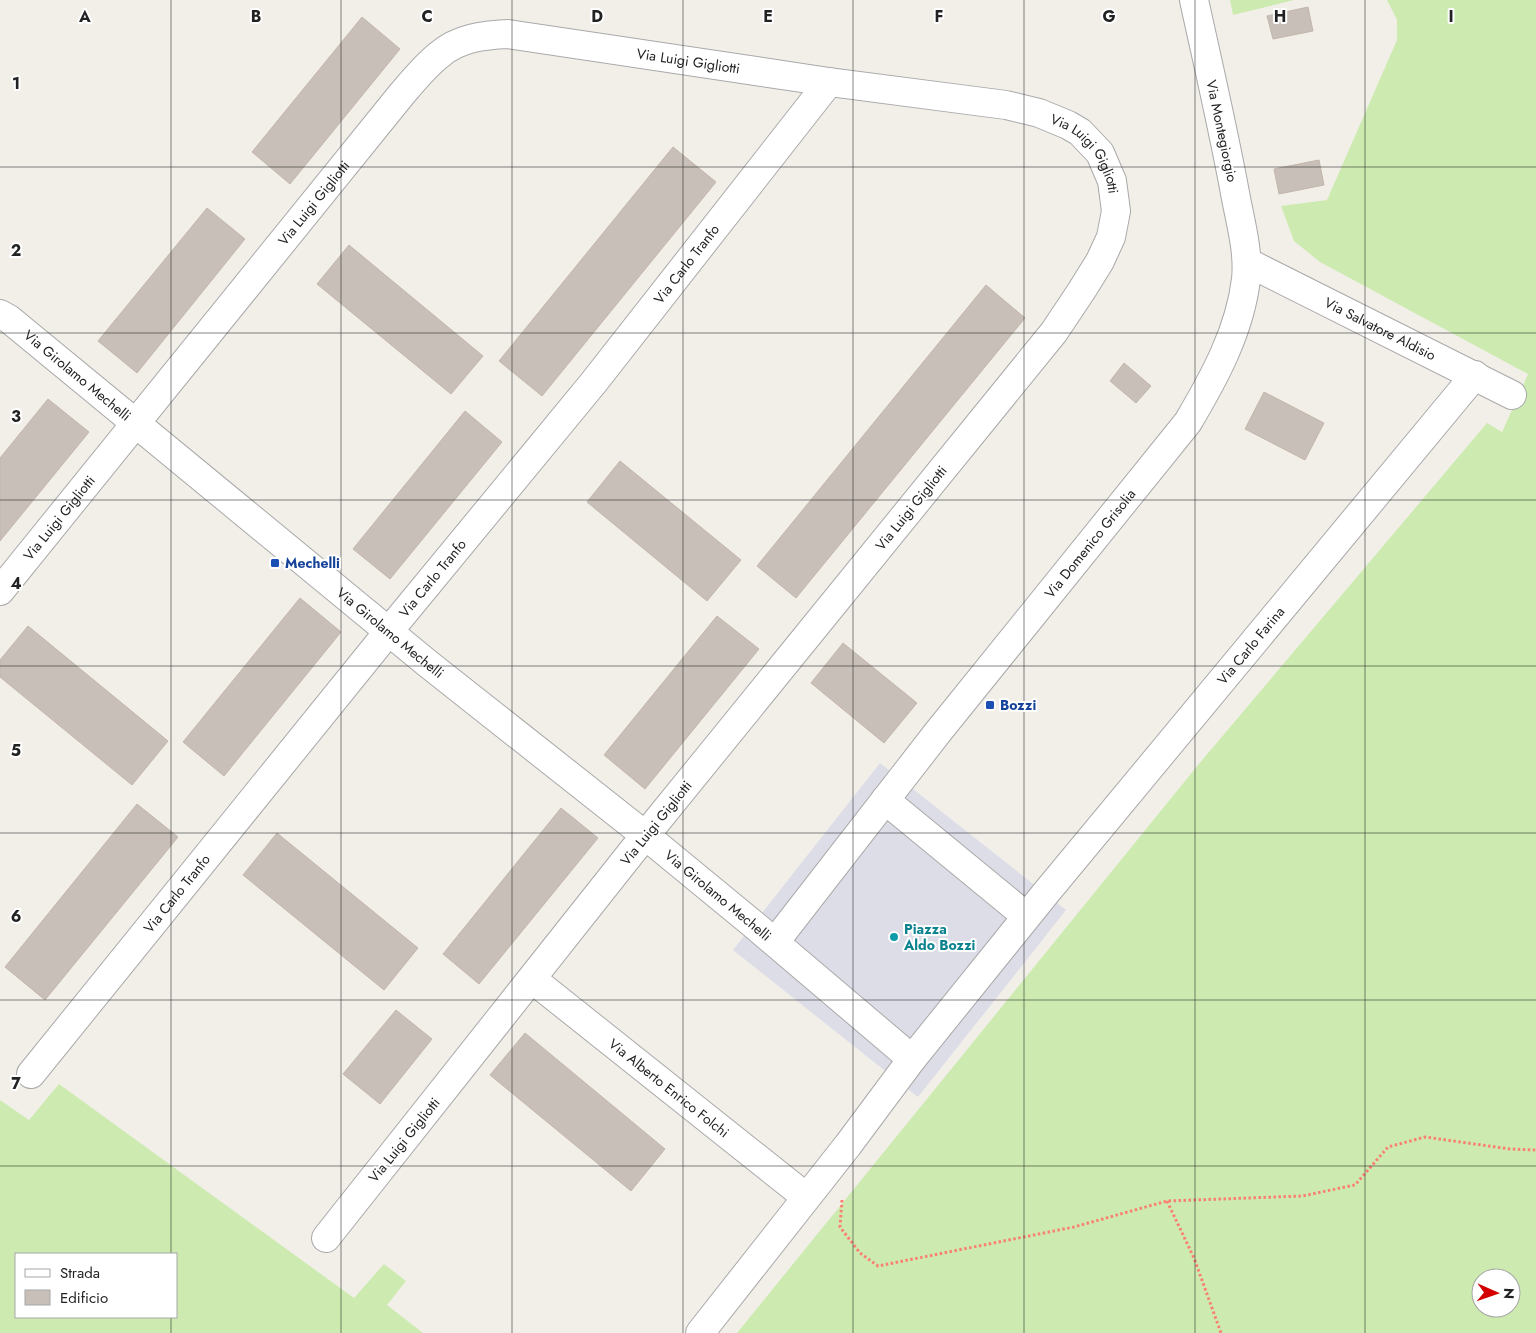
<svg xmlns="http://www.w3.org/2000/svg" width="1536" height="1333" font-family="Jost,sans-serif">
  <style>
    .grass { fill: #cdebb0; fill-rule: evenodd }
    .plaza { fill: #dddde8 }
    .building { fill: #c7bfb8; stroke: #c4b6ab }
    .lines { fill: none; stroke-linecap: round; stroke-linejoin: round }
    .street-casing { stroke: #a9a9a9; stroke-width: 30 }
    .path { stroke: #fa8072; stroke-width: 3; stroke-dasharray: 2.5 2.5; stroke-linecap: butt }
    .street { stroke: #fff; stroke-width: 28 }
    .grid { fill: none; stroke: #222; stroke-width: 1; stroke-opacity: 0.55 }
    .transit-dot { fill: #1a4fb4; stroke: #fff; stroke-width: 2 }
    .culture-dot { fill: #0f9aa8; stroke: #fff; stroke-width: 2 }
    .labels { text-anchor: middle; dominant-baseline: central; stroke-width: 4; stroke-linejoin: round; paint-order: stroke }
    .street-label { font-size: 14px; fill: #222; stroke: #fff }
    .transit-label { font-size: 14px; font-weight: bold; fill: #164399; stroke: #fff; text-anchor: start }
    .culture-label { font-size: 14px; font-weight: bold; fill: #0d838f; stroke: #fff; text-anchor: start }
    .grid-label { font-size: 16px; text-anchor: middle; font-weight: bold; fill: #222; stroke: #fff; stroke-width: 4; stroke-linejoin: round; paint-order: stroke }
  </style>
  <rect width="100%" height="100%" fill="#f2efe9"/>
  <g class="grass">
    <path d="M1230 0H1294L1233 15Z"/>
    <path d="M1387 0H1536V1333H737L1198 765 1487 423 1502 432 1528 374 1320 262 1294 241 1281 206 1327 200 1397 40V20ZM1481 1278H1511V1308H1481Z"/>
    <path d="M59 1084 354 1298 384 1264 406 1281 387 1305 423 1333H0V1100L29 1120ZM16 1254H176V1317H16Z"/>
  </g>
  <path class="plaza" d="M880 763 1066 910 918 1097 733 950Z"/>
  <g class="building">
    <path d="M1308 7 1313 31 1273 39 1267 16Z"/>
    <path d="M362 17 400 49 290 184 252 152Z"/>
    <path d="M673 147 716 182 542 396 499 361Z"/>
    <path d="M1319 160 1324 185 1279 194 1274 169Z"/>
    <path d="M207 208 245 239 137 373 98 341Z"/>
    <path d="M349 245 483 356 451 394 317 284Z"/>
    <path d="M986 285 1025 318 796 598 757 566Z"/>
    <path d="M1124 363 1151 386 1136 403 1110 381Z"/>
    <path d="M1264 392 1324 423 1305 460 1245 429Z"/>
    <path d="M48 399 89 432 0 541V458Z"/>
    <path d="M465 411 502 442 390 579 353 549Z"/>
    <path d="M620 461 741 560 707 601 587 502Z"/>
    <path d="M300 598 341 632 224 776 183 742Z"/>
    <path d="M717 616 759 649 645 789 604 755Z"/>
    <path d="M28 626 168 741 132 785 0 677V660Z"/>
    <path d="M843 643 917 703 884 743 811 683Z"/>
    <path d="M137 804 178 837 45 1000 5 967Z"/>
    <path d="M561 808 598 838 479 984 443 954Z"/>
    <path d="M277 833 418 948 384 990 243 875Z"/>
    <path d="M396 1010 432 1039 380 1104 343 1074Z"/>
    <path d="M525 1033 665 1149 631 1191 490 1075Z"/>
  </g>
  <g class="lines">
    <defs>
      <g id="street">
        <path id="s1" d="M1247 262 1512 395"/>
        <path id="s2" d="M0 314 9 319 427 663 646 836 753 924 912 1059"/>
        <path id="s3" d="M0 591 401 95C413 81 425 66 439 55 458 38 484 35 508 34L829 82 1006 105 1039 113 1068 125 1080 132 1100 153 1112 181 1116 211 1111 237 1100 261 1082 290 1054 332 631 853 326 1238"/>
        <path d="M885 800 1026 916"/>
        <path id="s4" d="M775 942 938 732 1188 422C1214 378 1240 331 1246 279 1249 251 1240 221 1235 193 1223 128 1208 64 1194 0"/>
        <path id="s5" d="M532 979 806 1197"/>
        <path id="s6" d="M31 1074 389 631 594 382 829 82"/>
        <path id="s7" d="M700 1333 848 1145 912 1059 1045 894 1475 375"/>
      </g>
    </defs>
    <use href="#street" class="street-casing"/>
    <g class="path">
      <path d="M842 1200 840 1227 860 1253 878 1266 1074 1227 1167 1201 1302 1196 1355 1185 1388 1147 1425 1137 1510 1149 1536 1150"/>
      <path d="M1167 1201 1194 1258 1221 1333"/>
    </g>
    <use href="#street" class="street"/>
  </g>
  <path class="grid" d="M171 0V1254M341 0V1333M512 0V1333M683 0V1333M853 0V1333M1024 0V1333M1195 0V1333M1365 0V1333M0 167H1536M0 333H1536M0 500H1536M0 666H1536M0 833H1536M0 1000H1536M0 1166H1536M171 1317V1333"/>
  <g class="transit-dot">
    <rect x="270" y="558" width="10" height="10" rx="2.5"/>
    <rect x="985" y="700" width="10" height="10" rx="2.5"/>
  </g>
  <circle class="culture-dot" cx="894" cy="937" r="5"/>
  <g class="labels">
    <g class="street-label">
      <text stroke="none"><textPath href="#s3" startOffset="949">Via Luigi Gigliotti</textPath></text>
      <text transform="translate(1222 131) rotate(78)">Via Montegiorgio</text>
      <text stroke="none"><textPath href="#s3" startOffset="1369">Via Luigi Gigliotti</textPath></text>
      <text stroke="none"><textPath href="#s3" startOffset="499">Via Luigi Gigliotti</textPath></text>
      <text stroke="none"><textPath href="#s6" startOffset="1042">Via Carlo Tranfo</textPath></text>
      <text stroke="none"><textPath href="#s1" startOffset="149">Via Salvatore Aldisio</textPath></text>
      <text stroke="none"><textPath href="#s2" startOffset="99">Via Girolamo Mechelli</textPath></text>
      <text transform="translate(911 508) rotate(-51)">Via Luigi Gigliotti</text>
      <text stroke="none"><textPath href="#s3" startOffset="94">Via Luigi Gigliotti</textPath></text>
      <text stroke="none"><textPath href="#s4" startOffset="508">Via Domenico Grisolia</textPath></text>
      <text stroke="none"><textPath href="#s6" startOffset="638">Via Carlo Tranfo</textPath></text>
      <text stroke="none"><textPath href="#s2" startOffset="504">Via Girolamo Mechelli</textPath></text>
      <text stroke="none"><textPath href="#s7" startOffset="881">Via Carlo Farina</textPath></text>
      <text transform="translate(656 823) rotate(-51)">Via Luigi Gigliotti</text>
      <text stroke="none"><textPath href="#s6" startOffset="232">Via Carlo Tranfo</textPath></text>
      <text stroke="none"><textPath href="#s2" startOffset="924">Via Girolamo Mechelli</textPath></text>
      <text stroke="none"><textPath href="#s5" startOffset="175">Via Alberto Enrico Folchi</textPath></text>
      <text transform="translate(404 1140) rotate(-51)">Via Luigi Gigliotti</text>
    </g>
    <g class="transit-label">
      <text x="285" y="563">Mechelli</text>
      <text x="1000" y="705">Bozzi</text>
    </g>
    <g class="culture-label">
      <text x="904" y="929">Piazza<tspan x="904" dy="16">Aldo Bozzi</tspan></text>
    </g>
  </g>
  <g class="grid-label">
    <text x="85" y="22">A</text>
    <text x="256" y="22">B</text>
    <text x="427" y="22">C</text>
    <text x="597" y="22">D</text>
    <text x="768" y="22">E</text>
    <text x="939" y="22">F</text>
    <text x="1109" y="22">G</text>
    <text x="1280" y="22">H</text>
    <text x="1451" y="22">I</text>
    <text x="16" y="89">1</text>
    <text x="16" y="256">2</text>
    <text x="16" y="422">3</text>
    <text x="16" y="589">4</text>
    <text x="16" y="756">5</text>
    <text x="16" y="922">6</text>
    <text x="16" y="1089">7</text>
  </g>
  <rect x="15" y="1253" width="162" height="65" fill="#ffffff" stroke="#a7a7a7"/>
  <rect x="25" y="1269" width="25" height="8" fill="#ffffff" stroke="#a7a7a7"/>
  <text x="60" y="1278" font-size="15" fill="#222222">Strada</text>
  <rect x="25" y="1290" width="25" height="15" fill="#c7bfb8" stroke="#a7a7a7"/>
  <text x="60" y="1303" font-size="15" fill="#222222">Edificio</text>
  <g transform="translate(1496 1293) rotate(92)"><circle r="24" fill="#ffffff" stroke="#a7a7a7"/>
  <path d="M0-4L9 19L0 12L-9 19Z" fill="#d40000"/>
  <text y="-8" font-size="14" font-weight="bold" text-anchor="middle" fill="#222222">N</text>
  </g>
</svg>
